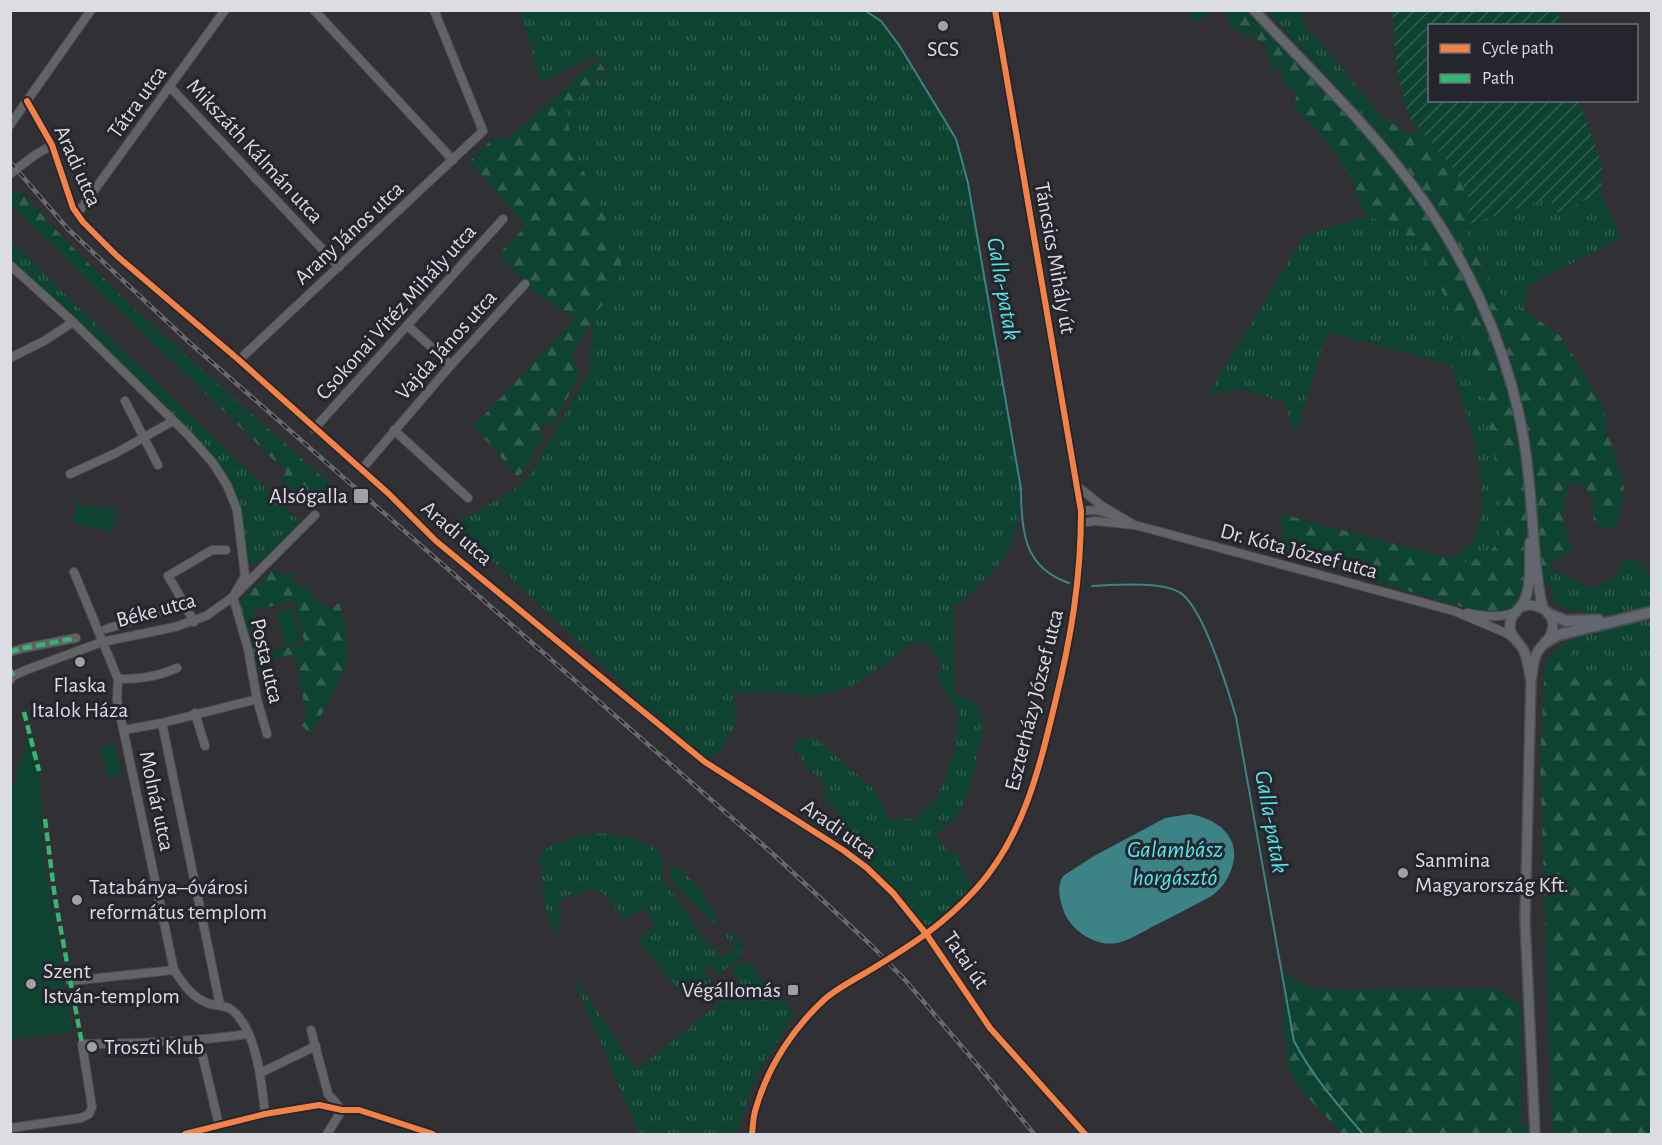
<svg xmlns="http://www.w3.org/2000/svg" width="1662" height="1145" font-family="'Alegreya Sans',sans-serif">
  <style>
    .grass { fill: url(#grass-tufts) }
    .forest { fill: url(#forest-firs) }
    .park { fill: #0f4331 }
    .garden { fill: url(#garden-furrows) }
    .water { fill: #3b8384 }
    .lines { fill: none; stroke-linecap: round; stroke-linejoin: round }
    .stream { stroke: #3b8384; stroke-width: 2 }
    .minor-casing { stroke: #4c4c50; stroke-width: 10 }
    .major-casing { stroke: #4c4c50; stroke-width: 12 }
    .highway-casing { stroke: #4c4c50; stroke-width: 14 }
    .minor { stroke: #626367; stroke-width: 8 }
    .major { stroke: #63666d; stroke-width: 9 }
    .highway { stroke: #63676f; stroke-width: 10 }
    .rail-casing { stroke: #69696c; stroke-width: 4.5 }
    .rail { stroke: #24252d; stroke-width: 2; stroke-dasharray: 7; stroke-linecap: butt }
    .quiet { stroke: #33b770; stroke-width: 4.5; stroke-dasharray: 9 4.5; stroke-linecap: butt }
    .cycleway-casing { stroke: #24252d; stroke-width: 10 }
    .cycleway { stroke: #f48246; stroke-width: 6 }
    .poi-dot { fill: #a0a0a6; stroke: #24252d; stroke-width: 2 }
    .labels { text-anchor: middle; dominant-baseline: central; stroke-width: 6; stroke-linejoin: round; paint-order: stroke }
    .poi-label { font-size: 22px; fill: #dcdde3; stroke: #24252d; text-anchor: start }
    .street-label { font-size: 22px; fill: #dcdde3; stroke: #24252d }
    .water-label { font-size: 24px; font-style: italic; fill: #52ebed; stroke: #24252d }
  </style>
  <defs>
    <pattern id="grass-tufts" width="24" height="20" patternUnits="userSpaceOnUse" patternTransform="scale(1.5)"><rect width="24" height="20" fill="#0f4331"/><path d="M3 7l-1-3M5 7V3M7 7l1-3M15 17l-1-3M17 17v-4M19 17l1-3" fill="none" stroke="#315e4f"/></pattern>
    <pattern id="forest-firs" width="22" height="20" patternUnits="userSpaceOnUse" patternTransform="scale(1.5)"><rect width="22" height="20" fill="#0f4331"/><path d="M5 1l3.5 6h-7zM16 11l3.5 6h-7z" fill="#315e4f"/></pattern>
    <pattern id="garden-furrows" width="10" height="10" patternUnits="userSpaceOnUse" patternTransform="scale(1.5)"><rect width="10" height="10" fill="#0f4331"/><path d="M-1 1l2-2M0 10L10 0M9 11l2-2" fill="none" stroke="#315e4f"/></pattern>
  </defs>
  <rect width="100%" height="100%" fill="#303035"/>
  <g class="grass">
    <path d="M864 10 881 21 899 45 944 119 956 139 968 183 1021 489C1020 553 999 568 953 608L954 692 978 704 983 728 968 796 954 820 935 835 949 852 958 853 962 868 972 887 945 920 927 935 893 893 848 854C847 822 845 818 822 795L827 789 823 782 809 769 794 748 798 738H815L874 789 890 820 917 818 935 800 946 777 955 747 959 714 936 676 944 670 928 643H910L887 663 851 687 815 696 769 692 734 694 736 724 725 744 705 762 455 525 523 484 531 473 589 372 593 316 617 288 621 265 619 247 575 153 565 110 608 70 597 55 541 83 520 11Z"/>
    <path d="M1189 11H1213L1195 23Z"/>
    <path d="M1267 11H1302L1305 26 1335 59 1382 118 1373 127Z"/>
    <path d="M1601 193 1615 226 1619 240 1529 285 1523 309 1516 310 1491 284 1464 226 1550 197 1557 213Z"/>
    <path d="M1366 217C1440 230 1437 310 1477 360L1501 495 1499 540 1489 553 1468 563 1446 557C1457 554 1467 551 1473 541 1498 502 1464 406 1451 365L1327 332 1295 437 1285 402 1236 388 1234 392 1222 391 1207 396 1305 235Z"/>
    <path d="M10 241 302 523 305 533 274 563H243L237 527 229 494 201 449 11 267Z"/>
    <path d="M1632 557 1638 561 1651 575V662C1621 675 1601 692 1571 668L1572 640 1603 629 1599 614 1565 609 1553 601 1550 568 1589 588 1597 587 1602 582 1608 583 1617 575 1621 563Z"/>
    <path d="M604 833 637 840 652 847 661 854 664 859 662 878 708 944 721 957 735 949 725 935 727 933H731L740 942 743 949 740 958 718 975 709 964 703 969 712 980 701 990 691 993 680 991 638 940 655 924 642 908 628 919 624 920 617 909 601 891 584 890 579 894 567 895 558 905 562 910 558 930 555 935 545 908 540 854C557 838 582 836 604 833Z"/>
    <path d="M670 866C693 871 709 904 721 923L713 922 674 884 669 875Z"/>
    <path d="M743 963H749L755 966 756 972 771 991 774 990 788 1005 793 1016 758 1073 736 1134H639L571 972 637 1070 728 996 740 982 732 969Z"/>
  </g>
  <g class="forest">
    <path d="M1228 11H1252L1369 131 1382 118 1390 121 1407 134 1419 129 1457 173 1471 203 1464 227 1491 284 1516 310 1523 309 1559 335 1577 361 1604 409 1607 434 1616 455 1624 489 1617 526 1602 529 1593 520C1595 505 1593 494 1582 484H1572C1556 505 1566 530 1573 553L1552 559 1550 568 1552 585H1529L1513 610 1493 614 1469 609 1285 555 1281 514 1468 563 1489 553 1499 540 1501 495 1477 360C1438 310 1440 230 1366 217L1352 180 1328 142 1294 107 1297 92 1284 84 1281 67 1275 68 1273 77C1269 39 1263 41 1230 28Z"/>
    <path d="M597 59 605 70 565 110 575 153 619 247 621 265 617 288 593 316 592 322 572 353 579 376 552 426 544 423 539 432 544 437 526 467 518 477 474 426 575 319 534 291 499 254 526 226 470 161 495 137 506 140 563 91Z"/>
    <path d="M19 189C112 296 223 387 328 482L325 493 308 506 281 479 286 472 11 205V196Z"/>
    <path d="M274 569 283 578 291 571 294 573 292 580 300 588 303 586 326 608 329 606 333 608 339 602 346 628 347 665 311 734 302 726 306 714 295 654 266 661V665L251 668 248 647 260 645 263 653 305 644 295 601 254 610 256 616 251 621 252 636 244 637 240 602Z"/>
    <path d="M1572 640 1571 668C1600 692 1621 675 1651 662V1134H1552L1540 760 1545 663 1556 649Z"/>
    <path d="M1285 972 1307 987 1337 990 1493 988 1521 1004V1126L1543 1134H1342L1299 1088 1287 1064V1046L1283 1026Z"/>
  </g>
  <g class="park">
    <path d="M76 503 117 510 113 532 72 524Z"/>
    <path d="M293 608 301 642 284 646 277 611Z"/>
    <path d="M30 732 39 771 44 854 72 1031 11 1039V792Z"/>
    <path d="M114 744 122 774 108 778 100 747Z"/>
  </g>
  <path class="garden" d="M1392 11H1558L1562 25 1430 26V100L1579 101 1602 163 1601 193 1557 213 1549 198 1464 226 1471 203 1457 173 1410 118 1406 106 1397 72Z"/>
  <path class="water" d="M1190 814C1223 820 1246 843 1228 877 1223 886 1217 893 1208 898 1189 908 1170 918 1150 928 1141 933 1131 939 1121 942 1099 949 1072 932 1064 912 1060 900 1056 887 1063 876L1094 856 1165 818Z"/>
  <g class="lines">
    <g class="stream">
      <path d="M864 10 881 21 899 45 944 119 956 139 968 183 1021 489C1021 531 1024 568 1069 583"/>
      <path d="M1092 586C1115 585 1160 581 1179 592 1203 605 1228 690 1236 717L1294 1041C1312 1076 1337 1104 1363 1134"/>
    </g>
    <defs>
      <g id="minor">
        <path d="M314 10 453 160"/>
        <path d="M170 87 339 267"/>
        <path d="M27 101 52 145 73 208 83 222 117 256 239 360 389 494 436 541 596 673 705 762 843 850 867 868 893 893 927 935 990 1028 1085 1134"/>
        <path d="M10 125 91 10"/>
        <path d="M10 174 35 155 52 145"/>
        <path d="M77 214 225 10"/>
        <path d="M10 265 73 322 188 435 213 463 227 485 237 510 245 576 233 597"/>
        <path d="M408 326 451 365"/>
        <path d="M10 358 44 341 73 322"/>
        <path d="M239 360 483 131 434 10"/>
        <path d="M125 401 158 465"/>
        <path d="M314 429 503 219"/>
        <path d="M394 430 468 498"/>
        <path d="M361 470 451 365 525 284"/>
        <path d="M70 474 116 453 173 421"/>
        <path d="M1077 486 1102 506 1131 523"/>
        <path d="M1081 511 1096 510 1114 515"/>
        <path d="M1081 523 1095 521 1135 525 1454 611 1506 633 1513 638"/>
        <path d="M74 572 118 679 117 700 174 970C184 985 192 998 210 1004 218 1006 225 1005 232 1010 257 1030 262 1085 265 1114"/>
        <path d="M233 597 248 649 257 699 267 734"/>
        <path d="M181 598 168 576 212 550H226"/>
        <path d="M1467 613C1484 616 1499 619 1515 612"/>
        <path d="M106 629 155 614 181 598 194 622"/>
        <path d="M10 652 24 648 76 638"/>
        <path d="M118 679C139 679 157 677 177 668"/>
        <path d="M10 680 13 676 26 670 102 642 175 627 206 616 233 597 315 515"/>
        <path d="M195 713 205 746"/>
        <path d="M162 723 220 1005"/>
        <path d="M124 730 162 723 257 699"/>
        <path d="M70 981 174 970"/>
        <path d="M311 1030 328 1094 342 1110"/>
        <path d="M199 1041 219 1125"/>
        <path d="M260 1073 316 1046"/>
        <path d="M10 1128 81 1118 89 1114 92 1107 82 1044C138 1044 193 1042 248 1034"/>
        <path d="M185 1134 265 1114 319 1105 342 1110H359L433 1134"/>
        <path d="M327 1134 342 1110"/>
        <path d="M752 1134C753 1126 753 1116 756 1108 768 1066 794 1027 826 998 839 987 857 978 872 969 913 944 943 925 976 889 1023 837 1039 770 1055 703 1071 638 1081 579 1081 511L995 10"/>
      </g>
      <g id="major">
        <path d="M1254 10C1310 70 1370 126 1418 193 1465 258 1501 335 1519 414 1529 460 1531 507 1535 554 1537 572 1538 590 1543 608"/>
        <path d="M1530 542C1529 560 1532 582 1525 599 1521 610 1509 614 1510 627 1510 638 1520 642 1524 651 1528 659 1528 670 1531 679"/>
        <path d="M1521 607C1538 600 1559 614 1551 634 1548 642 1540 646 1537 653 1533 660 1533 673 1531 681L1525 921 1535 1134"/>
      </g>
      <g id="highway">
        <path d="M1549 614 1566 621 1598 620"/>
        <path d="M1546 642 1558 635 1652 612"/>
      </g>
    </defs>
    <use href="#minor" class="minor-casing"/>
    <use href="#major" class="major-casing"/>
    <use href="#highway" class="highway-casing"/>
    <use href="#minor" class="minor"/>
    <use href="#major" class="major"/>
    <use href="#highway" class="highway"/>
    <defs>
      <path id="rail" d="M10 162 68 229 190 343 773 854 873 947 906 981 992 1082 1034 1134"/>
    </defs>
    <use href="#rail" class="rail-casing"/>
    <use href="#rail" class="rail"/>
    <g class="quiet">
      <path d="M10 652 24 648 76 638"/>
      <path d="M10 669 13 676"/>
      <path d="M24 712 39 771"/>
      <path d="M45 819 55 898 82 1044"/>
    </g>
    <defs>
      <g id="cycleway">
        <path d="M27 101 52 145 73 208 83 222 117 256 239 360 389 494 436 541 596 673 705 762 843 850 867 868 893 893 927 935 990 1028 1085 1134"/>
        <path d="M185 1134 265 1114 319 1105 342 1110H359L433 1134"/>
        <path d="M752 1134C753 1126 753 1116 756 1108 768 1066 794 1027 826 998 839 987 857 978 872 969 913 944 943 925 976 889 1023 837 1039 770 1055 703 1071 638 1081 579 1081 511L995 10"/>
      </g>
    </defs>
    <use href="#cycleway" class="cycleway-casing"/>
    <use href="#cycleway" class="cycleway"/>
  </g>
  <g class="poi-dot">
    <circle cx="943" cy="26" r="6"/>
    <rect x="353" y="488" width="16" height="16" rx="3"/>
    <circle cx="80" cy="662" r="6"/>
    <circle cx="1403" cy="873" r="6"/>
    <circle cx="77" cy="900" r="6"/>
    <circle cx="31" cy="984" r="6"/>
    <rect x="787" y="984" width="12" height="12" rx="3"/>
    <circle cx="92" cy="1047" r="6"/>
  </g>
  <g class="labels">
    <g class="poi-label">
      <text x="943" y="49" text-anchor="middle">SCS</text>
      <text x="348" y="496" text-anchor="end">Alsógalla</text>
      <text x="80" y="685" text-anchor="middle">Flaska<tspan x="80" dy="25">Italok Háza</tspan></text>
      <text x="1415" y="860">Sanmina<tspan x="1415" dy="25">Magyarország Kft.</tspan></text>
      <text x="89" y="887">Tatabánya–óvárosi<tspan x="89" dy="25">református templom</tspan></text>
      <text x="43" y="971">Szent<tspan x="43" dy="25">István-templom</tspan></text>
      <text x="781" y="990" text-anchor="end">Végállomás</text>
      <text x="104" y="1047">Troszti Klub</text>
    </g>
    <g class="street-label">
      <text transform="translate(137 102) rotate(-54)">Tátra utca</text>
      <text transform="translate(255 151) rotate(47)">Mikszáth Kálmán utca</text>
      <text transform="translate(78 166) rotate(66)">Aradi utca</text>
      <text transform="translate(349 233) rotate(-43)">Arany János utca</text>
      <text transform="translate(1055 258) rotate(80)">Táncsics Mihály út</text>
      <text transform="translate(396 312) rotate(-48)">Csokonai Vitéz Mihály utca</text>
      <text transform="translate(446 345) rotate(-48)">Vajda János utca</text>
      <text transform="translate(457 533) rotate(41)">Aradi utca</text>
      <text transform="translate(1299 551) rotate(15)">Dr. Kóta József utca</text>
      <text transform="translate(156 610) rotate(-15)">Béke utca</text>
      <text transform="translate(267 661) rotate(77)">Posta utca</text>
      <text transform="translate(1034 700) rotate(-76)">Eszterházy József utca</text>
      <text transform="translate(157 801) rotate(78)">Molnár utca</text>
      <text transform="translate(839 829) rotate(35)">Aradi utca</text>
      <text transform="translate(966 960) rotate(56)">Tatai út</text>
    </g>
    <g class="water-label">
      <text transform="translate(1003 289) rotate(80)">Galla-patak</text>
      <text transform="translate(1271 822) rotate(80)">Galla-patak</text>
      <text x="1175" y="850">Galambász<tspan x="1175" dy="28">horgásztó</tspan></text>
    </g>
  </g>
  <rect width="1662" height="1145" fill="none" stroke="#dcdde3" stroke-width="24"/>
  <rect x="1428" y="24" width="210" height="78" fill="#24252d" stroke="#6e6f76" stroke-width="1.5"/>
  <rect x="1440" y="44" width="30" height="9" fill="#f48246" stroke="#6e6f76" stroke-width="1.5"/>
  <text x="1482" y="54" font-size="18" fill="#dcdde3">Cycle path</text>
  <rect x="1440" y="74" width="30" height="9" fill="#33b770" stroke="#6e6f76" stroke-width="1.5"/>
  <text x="1482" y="84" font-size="18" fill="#dcdde3">Path</text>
</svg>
